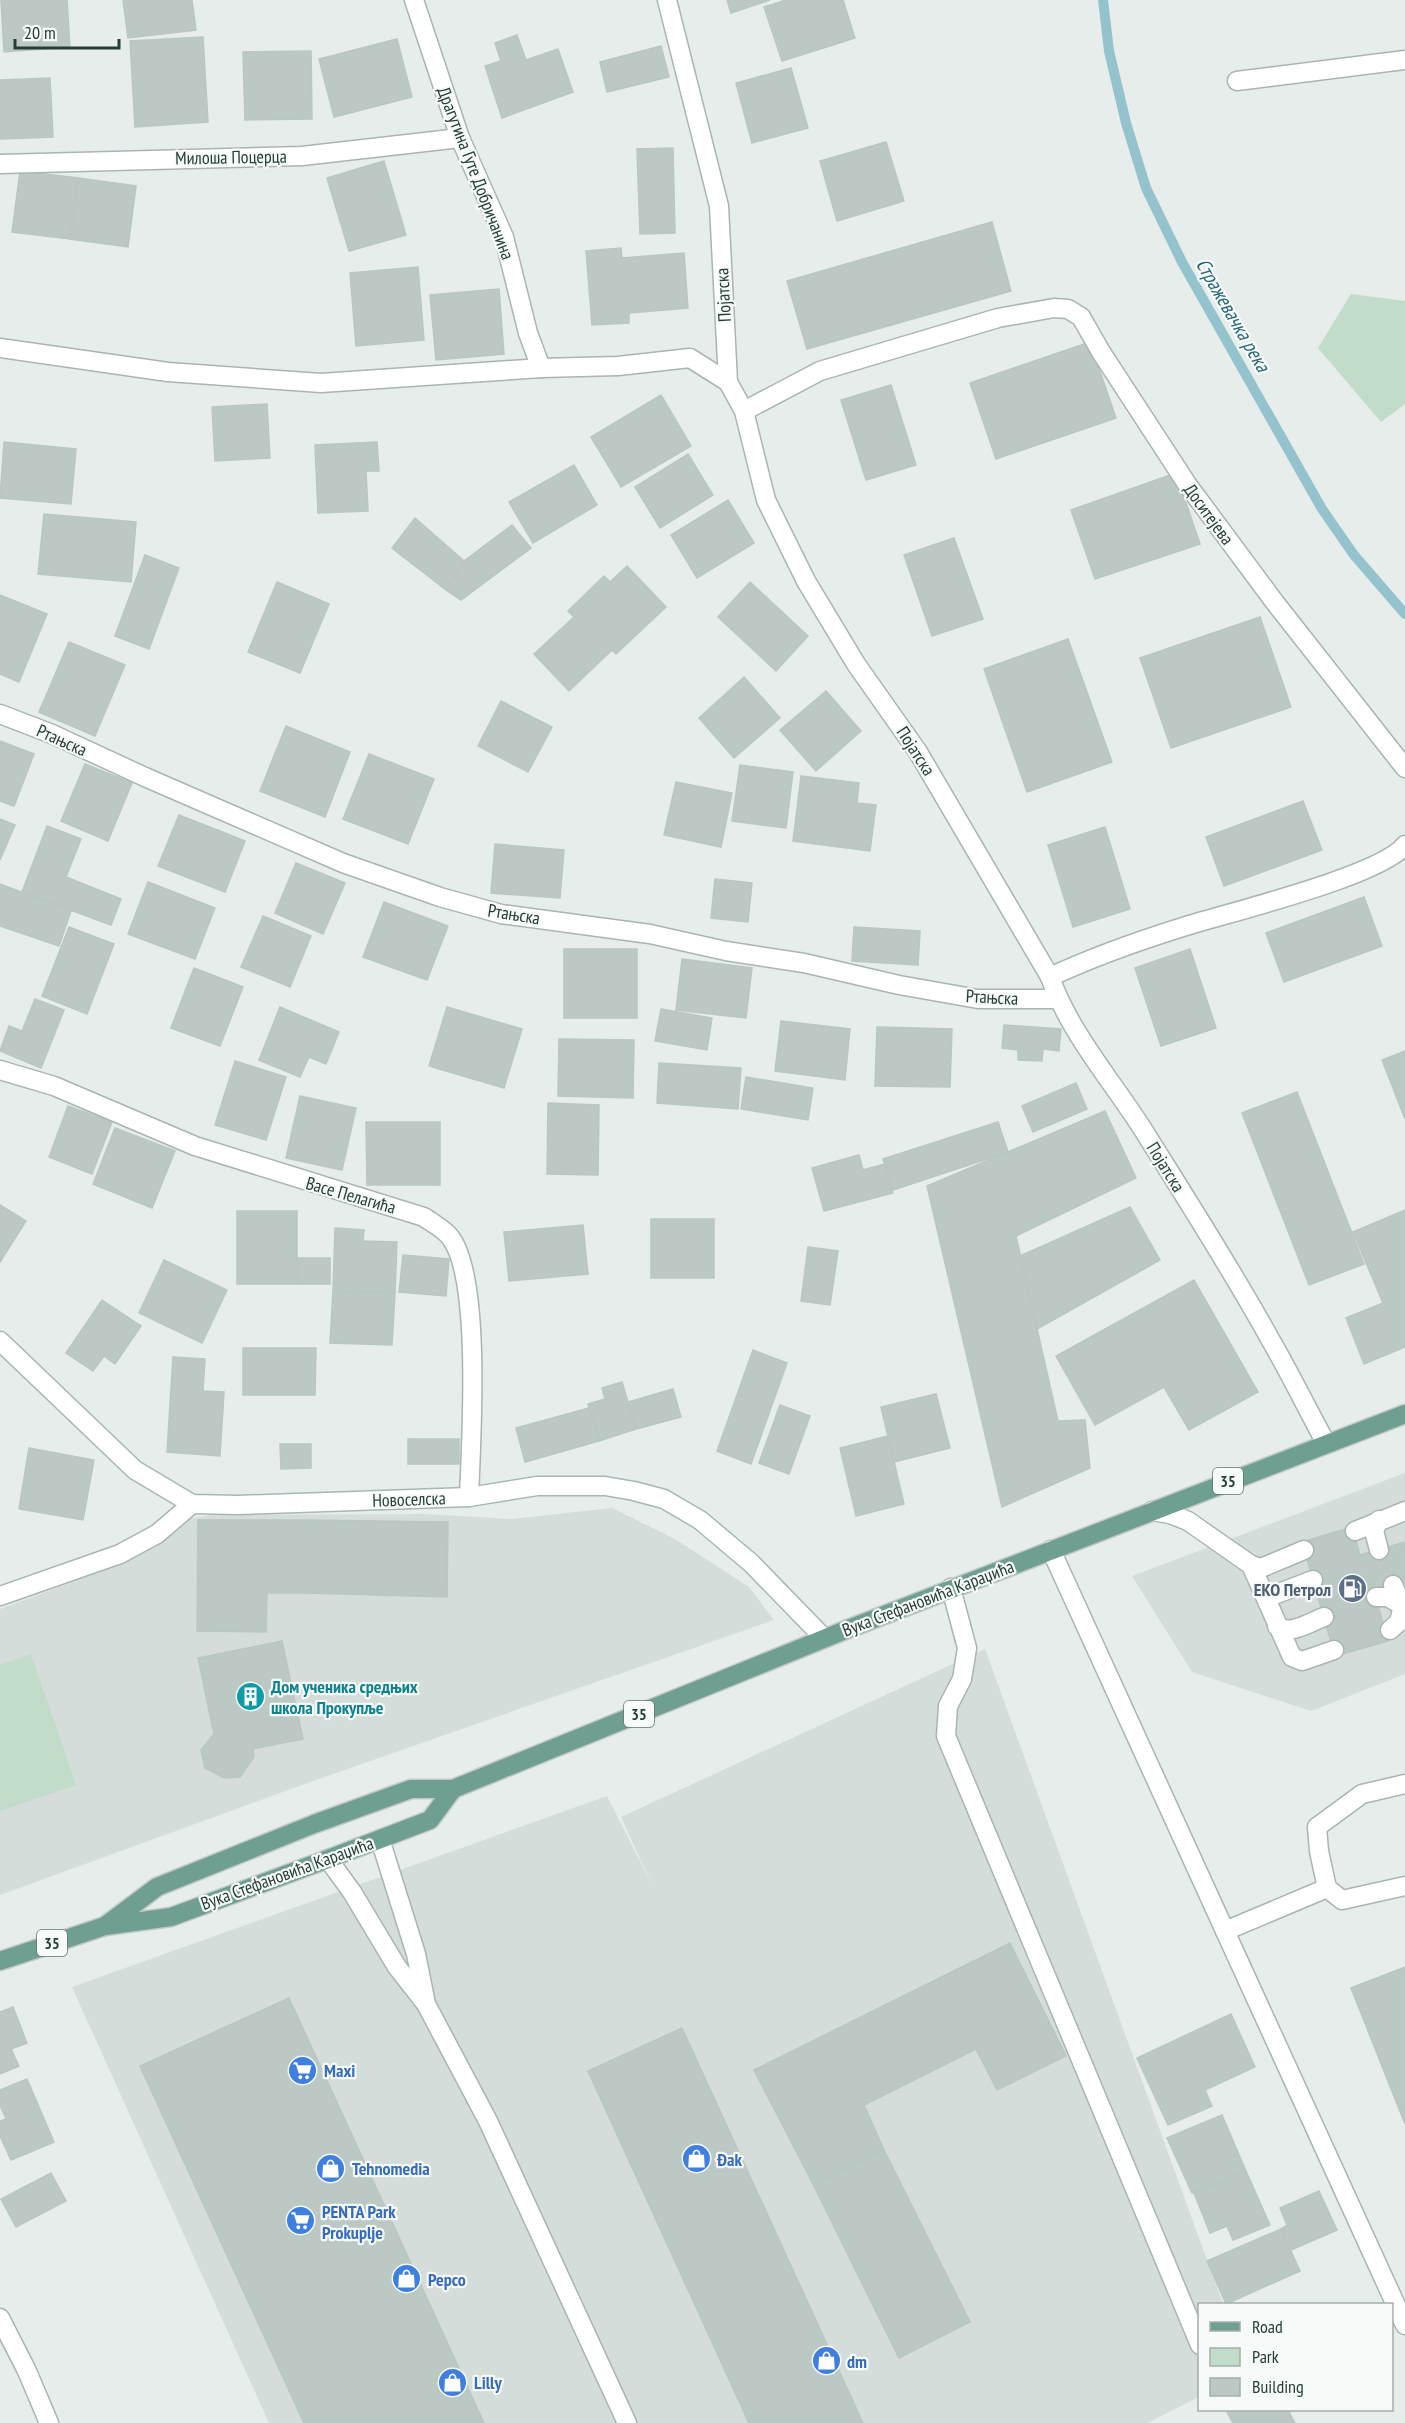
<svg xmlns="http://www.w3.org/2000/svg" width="1405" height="2423" font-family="'PT Sans Narrow',sans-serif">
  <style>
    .built { fill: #d4ddd9 }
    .green { fill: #c1dcc9 }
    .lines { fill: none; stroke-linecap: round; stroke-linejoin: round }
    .stream { stroke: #94c3cd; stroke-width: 10 }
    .building { fill: #bbc8c3; stroke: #b9c7c1; stroke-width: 1.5 }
    .lane-casing { stroke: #a9b5b1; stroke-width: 21 }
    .street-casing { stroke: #a9b5b1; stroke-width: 21 }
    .secondary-casing { stroke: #a5b8b2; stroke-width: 21 }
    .primary-casing { stroke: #c2c9c7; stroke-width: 21 }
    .lane { stroke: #fff; stroke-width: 18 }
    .street { stroke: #fff; stroke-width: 18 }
    .secondary { stroke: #fff; stroke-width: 18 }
    .primary { stroke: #6f9f93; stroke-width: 18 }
    .labels { text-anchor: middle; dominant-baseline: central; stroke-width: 4.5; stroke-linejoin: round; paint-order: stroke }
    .shield { fill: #f6faf8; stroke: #647672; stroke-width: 1.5 }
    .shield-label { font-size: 16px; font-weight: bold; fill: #263e38 }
    .street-label { font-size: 18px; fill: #263e38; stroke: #f6faf8 }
    .service-label { font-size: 18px; font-weight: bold; fill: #4e5e75; stroke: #f6faf8; text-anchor: end }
    .culture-label { font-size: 18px; font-weight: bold; fill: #0d838f; stroke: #f6faf8; text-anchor: start }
    .shop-label { font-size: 18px; font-weight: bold; fill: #366cbe; stroke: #f6faf8; text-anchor: start }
    .water-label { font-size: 20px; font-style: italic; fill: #256775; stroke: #f6faf8 }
  </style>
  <rect width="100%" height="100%" fill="#e6edea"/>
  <g class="built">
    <path d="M1405 1473V1674L1311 1711 1192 1672 1132 1576Z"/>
    <path d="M612 1508 675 1539 749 1587 774 1620 310 1782 0 1895V1609L89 1576 123 1558 188 1519 212 1515 424 1514 511 1519Z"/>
    <path d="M985 1649 1223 2304H1200L1199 2397 1147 2423H269L72 1987 607 1796 653 1887 621 1817Z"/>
  </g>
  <g class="green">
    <path d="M1351 294 1405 301V404L1381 422 1318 348Z"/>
    <path d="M31 1654 76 1785 0 1811V1665Z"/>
  </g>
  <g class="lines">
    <path class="stream" d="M1103 0 1109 51 1126 123 1146 188 1182 262 1322 509 1354 555 1405 614"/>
  </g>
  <g class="building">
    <path d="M1 0H67L70 47 4 52Z"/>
    <path d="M123 0H192L196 30 128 38Z"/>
    <path d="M727 0H770L731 13Z"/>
    <path d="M786 0H843L855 38 782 61 764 7Z"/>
    <path d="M517 35 526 60 558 49 573 92 502 118 485 66 501 61 495 43Z"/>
    <path d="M203 37 208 122 135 127 130 41Z"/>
    <path d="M397 39 412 97 334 117 319 59Z"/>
    <path d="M661 46 669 77 607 92 600 62Z"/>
    <path d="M311 51 312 119 245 120 243 52Z"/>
    <path d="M791 68 808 128 752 143 736 83Z"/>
    <path d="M50 78 53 137 0 139V80Z"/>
    <path d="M886 142 904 201 837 221 820 161Z"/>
    <path d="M673 148 675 233 640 234 637 149Z"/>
    <path d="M384 161 406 235 349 251 327 178Z"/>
    <path d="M20 171 78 178 70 239 12 232Z"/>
    <path d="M78 178 136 186 128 247 70 239Z"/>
    <path d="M992 222 1011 291 807 349 787 281Z"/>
    <path d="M621 248 622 258 684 253 688 308 629 313V323L592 325 586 251Z"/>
    <path d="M418 267 424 340 356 346 350 273Z"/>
    <path d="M499 289 504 354 436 360 430 295Z"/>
    <path d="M1090 342 1116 418 996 459 970 383Z"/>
    <path d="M891 385 916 465 866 480 841 400Z"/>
    <path d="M661 395 691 446 621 487 591 437Z"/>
    <path d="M267 404 270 458 215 461 212 407Z"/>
    <path d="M4 442 76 449 71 504 0 498Z"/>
    <path d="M377 442 379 471H366L368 511 318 513 315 445Z"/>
    <path d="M688 454 713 495 660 528 635 487Z"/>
    <path d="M574 465 597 505 533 543 509 502Z"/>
    <path d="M1176 473 1200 544 1095 579 1071 510Z"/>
    <path d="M728 500 754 543 697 578 671 535Z"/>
    <path d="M44 514 136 522 131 582 38 574Z"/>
    <path d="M415 518 464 561 446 590 392 548Z"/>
    <path d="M512 525 531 548 461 600 446 590 464 561Z"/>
    <path d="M954 538 983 619 932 636 904 555Z"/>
    <path d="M145 555 179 568 149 649 115 636Z"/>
    <path d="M627 566 666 607 616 654 612 650 569 691 534 654 574 617 568 611 604 576 610 582Z"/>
    <path d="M277 582 329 604 300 673 248 652Z"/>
    <path d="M750 582 808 636 776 671 718 617Z"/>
    <path d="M0 595 47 614 19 682 0 674Z"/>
    <path d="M1260 617 1291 707 1171 748 1140 658Z"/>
    <path d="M1068 639 1112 762 1027 792 984 669Z"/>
    <path d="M69 642 125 665 95 736 39 712Z"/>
    <path d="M744 677 780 718 734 758 699 718Z"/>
    <path d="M826 691 861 731 816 771 780 730Z"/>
    <path d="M501 701 552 727 528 772 478 746Z"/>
    <path d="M286 726 350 752 325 817 260 791Z"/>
    <path d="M0 741 34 754 14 806 0 801Z"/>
    <path d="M369 754 434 779 408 844 343 819Z"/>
    <path d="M85 764 132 783 108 841 61 821Z"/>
    <path d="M740 765 793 772 786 828 732 821Z"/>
    <path d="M801 776 859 783 857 803 876 805 870 851 793 841Z"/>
    <path d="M676 782 732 793 721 847 664 835Z"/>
    <path d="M1303 801 1322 850 1224 886 1206 837Z"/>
    <path d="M179 815 245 841 225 892 158 866Z"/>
    <path d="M0 819 15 825 0 860Z"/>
    <path d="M47 826 81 839 66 877 121 899 111 925 22 892Z"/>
    <path d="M1105 827 1130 909 1073 927 1048 845Z"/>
    <path d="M495 844 564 850 560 898 491 893Z"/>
    <path d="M296 863 345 883 323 934 275 913Z"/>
    <path d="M715 879 752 883 748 922 711 918Z"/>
    <path d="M148 882 215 908 195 959 128 934Z"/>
    <path d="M0 884 71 911 59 946 0 926Z"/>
    <path d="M1364 897 1382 946 1284 982 1266 933Z"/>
    <path d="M384 902 448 926 427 980 363 957Z"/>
    <path d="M263 916 311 936 290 987 241 967Z"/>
    <path d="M69 927 114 944 87 1014 42 996Z"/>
    <path d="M854 927 920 931 918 965 852 961Z"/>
    <rect x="564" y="949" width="73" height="69"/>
    <path d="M1190 949 1216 1028 1161 1046 1135 968Z"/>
    <path d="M682 959 752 968 746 1018 676 1010Z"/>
    <path d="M194 968 243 987 220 1046 171 1028Z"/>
    <path d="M35 999 64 1010 41 1068 0 1051 9 1026 22 1031Z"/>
    <path d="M280 1007 339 1032 326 1064 309 1057 300 1077 259 1060Z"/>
    <path d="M447 1007 522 1029 504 1088 429 1066Z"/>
    <path d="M661 1009 712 1018 707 1050 655 1041Z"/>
    <path d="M781 1021 850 1029 845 1080 775 1071Z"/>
    <path d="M1004 1025 1061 1029 1059 1051 1043 1049 1042 1061 1018 1060V1050L1002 1048Z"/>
    <path d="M877 1027 952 1029 950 1087 875 1086Z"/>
    <path d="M559 1039 634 1040 633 1098 558 1096Z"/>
    <path d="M1405 1051V1119L1382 1060Z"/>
    <path d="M235 1061 286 1077 266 1140 215 1125Z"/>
    <path d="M659 1063 741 1068 738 1109 657 1103Z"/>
    <path d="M746 1077 813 1088 808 1120 741 1109Z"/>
    <path d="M1076 1083 1087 1109 1033 1132 1022 1106Z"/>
    <path d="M1297 1092 1364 1264 1309 1285 1242 1113Z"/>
    <path d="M300 1096 356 1108 342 1170 286 1158Z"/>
    <path d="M548 1103 599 1105 598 1175 547 1174Z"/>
    <path d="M68 1106 112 1122 92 1174 49 1157Z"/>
    <path d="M1105 1111 1136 1178 1016 1236 1058 1421 1085 1420 1090 1468 1002 1507 927 1186Z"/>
    <path d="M366 1122H440V1185H367Z"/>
    <path d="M998 1122 1008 1152 893 1190 883 1159Z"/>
    <path d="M115 1128 175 1151 152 1208 93 1184Z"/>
    <path d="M859 1155 863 1170 885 1164 893 1193 824 1211 812 1168Z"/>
    <path d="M0 1205 26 1221 0 1262Z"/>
    <path d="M1130 1207 1160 1260 1037 1329 1020 1256Z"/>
    <path d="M1405 1210V1347L1364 1364 1346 1318 1383 1303 1353 1232Z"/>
    <rect x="237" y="1211" width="60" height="73"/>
    <rect x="651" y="1219" width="63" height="59"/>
    <path d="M583 1225 588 1274 509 1281 504 1232Z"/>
    <path d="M335 1228 364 1230 363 1241 397 1242 395 1293 333 1291Z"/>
    <path d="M808 1247 838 1251 830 1305 801 1301Z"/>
    <path d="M403 1255 449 1259 446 1296 399 1292Z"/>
    <rect x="297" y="1258" width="33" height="26"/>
    <path d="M164 1260 227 1290 202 1343 139 1313Z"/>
    <path d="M1194 1280 1258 1392 1189 1430 1164 1387 1095 1425 1056 1356Z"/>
    <path d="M333 1291 395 1293 392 1345 330 1343Z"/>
    <path d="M102 1300 141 1326 115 1364 104 1356 93 1371 66 1353Z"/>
    <path d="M243 1348H316L315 1395H243Z"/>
    <path d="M753 1350 787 1363 751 1464 717 1451Z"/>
    <path d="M173 1357 205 1359 203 1391 224 1392 220 1456 167 1452Z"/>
    <path d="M622 1382 636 1429 599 1441 588 1404 605 1399 602 1388Z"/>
    <path d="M673 1389 681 1417 636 1429 628 1402Z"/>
    <path d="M936 1394 950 1448 894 1462 881 1407Z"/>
    <path d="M780 1405 810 1416 789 1474 759 1463Z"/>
    <path d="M589 1408 599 1441 525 1462 516 1428Z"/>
    <path d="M888 1436 904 1504 856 1516 840 1448Z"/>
    <rect x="408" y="1439" width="51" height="25"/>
    <path d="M280 1444H311V1468L281 1469Z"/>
    <path d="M29 1448 94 1460 83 1520 19 1509Z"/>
    <path d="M198 1520H308V1593H267L266 1632 197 1631Z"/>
    <path d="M308 1520 448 1522 447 1597 308 1593Z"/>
    <path d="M1352 1527 1360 1555 1405 1542V1582L1374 1591 1388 1641 1335 1656 1302 1542Z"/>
    <path d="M282 1641 303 1739 253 1749 254 1757 240 1777 224 1778 205 1768 201 1750 214 1734 198 1658Z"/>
    <path d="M1010 1943 1066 2056 997 2090 976 2049 864 2105 884 2150 813 2184 754 2070Z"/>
    <path d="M1405 1967V2124L1351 1988Z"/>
    <path d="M289 1998 420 2283 484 2423H304L140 2066Z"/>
    <path d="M13 2007 27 2043 11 2049 19 2066 0 2074V2012Z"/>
    <path d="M1231 2014 1255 2067 1205 2090 1212 2106 1168 2125 1137 2058Z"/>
    <path d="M682 2028 863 2423H749L588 2071Z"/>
    <path d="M27 2079 54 2142 11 2160 0 2136V2121L6 2119 0 2105V2090Z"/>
    <path d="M1222 2115 1246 2171 1192 2193 1167 2138Z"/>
    <path d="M884 2150 970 2322 899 2358 813 2184Z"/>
    <path d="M1246 2171 1270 2225 1233 2240 1227 2226 1210 2233 1194 2193Z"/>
    <path d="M51 2173 66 2201 16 2227 1 2199Z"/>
    <path d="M1319 2191 1337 2230 1291 2250 1281 2229 1287 2225 1280 2208Z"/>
    <path d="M1281 2229 1300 2271 1226 2304 1207 2261Z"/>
    <path d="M1226 2410H1288L1295 2423H1233Z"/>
  </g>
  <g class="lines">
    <defs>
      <g id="lane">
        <path d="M1152 1511 1170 1514 1188 1521 1251 1565 1292 1657 1302 1661 1334 1650"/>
        <path d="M1379 1520 1374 1531 1379 1550"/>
        <path d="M1355 1531 1405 1511"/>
        <path d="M1251 1565 1261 1568 1304 1550"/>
        <path d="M1393 1585 1405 1612"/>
        <path d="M1263 1591 1268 1595H1274L1313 1580"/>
        <path d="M1376 1597H1388L1401 1605"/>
        <path d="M1277 1626C1290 1636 1310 1622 1324 1617"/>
        <path d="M1390 1630 1399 1622 1402 1610"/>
        <path d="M1405 1784 1362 1794 1317 1827 1319 1851 1327 1888 1342 1900 1405 1886"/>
        <path d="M1225 1931 1327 1888"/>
      </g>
      <g id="street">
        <path d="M414 0 460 138 504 237 528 333 541 368 618 366 690 358 728 382"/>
        <path d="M667 0 719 206 728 382 744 411 766 500 806 581 856 664 918 752 1050 977C1071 1036 1115 1084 1147 1136 1189 1203 1232 1270 1270 1339 1290 1373 1307 1409 1326 1443"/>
        <path d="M1237 81 1405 60"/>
        <path d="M0 164 302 156 460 138"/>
        <path d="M0 348 168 372 321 383 541 368"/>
        <path d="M744 411 820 371 998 318 1054 308 1068 309 1081 317 1101 352 1187 484 1273 600 1405 768"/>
        <path d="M0 714 52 734 145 777 343 863 440 897 501 914 650 934 726 951 804 963 899 985 978 999H1058"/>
        <path d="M1050 977C1093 957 1138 941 1183 927 1227 913 1381 876 1405 845"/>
        <path d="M0 1070 54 1086 195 1146 424 1217C432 1223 444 1229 450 1237 482 1277 471 1443 469 1497"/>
        <path d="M1051 1550 1405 2325"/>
        <path d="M951 1588 967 1648 962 1679 948 1706 946 1736 1200 2345"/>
        <path d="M0 1596 120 1554 157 1534 192 1504"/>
        <path d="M380 1839 416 1954 425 1999"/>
        <path d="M328 1859 352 1892 397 1967 426 2004 488 2121 627 2423"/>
        <path d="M0 2318 27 2371 49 2423"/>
      </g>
      <path id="secondary" d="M0 1341 135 1470 192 1504 238 1505 469 1497 537 1486H605L634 1491 664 1499 700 1520 751 1563 824 1638"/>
      <g id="primary">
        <path d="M105 1926 157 1887 314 1824 411 1789H453L848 1629 1405 1414"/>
        <path d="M0 1961 105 1926 171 1917 328 1859 430 1820 453 1789"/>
      </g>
    </defs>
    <use href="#lane" class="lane-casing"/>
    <use href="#street" class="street-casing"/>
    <use href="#secondary" class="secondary-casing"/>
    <use href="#primary" class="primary-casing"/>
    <use href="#lane" class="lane"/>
    <use href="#street" class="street"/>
    <use href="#secondary" class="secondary"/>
    <use href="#primary" class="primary"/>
  </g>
  <defs>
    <symbol id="fuel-disc" viewBox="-11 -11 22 22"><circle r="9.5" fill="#5c6f8a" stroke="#f6faf8"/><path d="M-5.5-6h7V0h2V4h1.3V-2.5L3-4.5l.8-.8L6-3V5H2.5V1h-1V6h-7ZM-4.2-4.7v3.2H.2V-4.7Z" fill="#fff"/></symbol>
    <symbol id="building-disc" viewBox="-11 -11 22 22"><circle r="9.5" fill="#0f9aa8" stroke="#f6faf8"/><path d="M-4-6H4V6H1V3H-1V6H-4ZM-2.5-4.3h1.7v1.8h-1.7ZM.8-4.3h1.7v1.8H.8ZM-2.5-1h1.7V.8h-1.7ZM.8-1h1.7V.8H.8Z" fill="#fff"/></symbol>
    <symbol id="supermarket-disc" viewBox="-11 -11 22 22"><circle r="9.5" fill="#3f7fe0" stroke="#f6faf8"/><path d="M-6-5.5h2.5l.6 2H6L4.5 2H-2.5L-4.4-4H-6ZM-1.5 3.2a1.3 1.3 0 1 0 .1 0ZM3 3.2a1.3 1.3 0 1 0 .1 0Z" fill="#fff"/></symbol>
    <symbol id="shop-disc" viewBox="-11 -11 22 22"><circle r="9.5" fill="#3f7fe0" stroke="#f6faf8"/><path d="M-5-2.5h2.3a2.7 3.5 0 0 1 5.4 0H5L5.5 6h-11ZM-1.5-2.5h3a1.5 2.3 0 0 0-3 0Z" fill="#fff"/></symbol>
  </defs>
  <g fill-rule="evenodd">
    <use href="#fuel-disc" x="1336" y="1572" width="33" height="33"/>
    <use href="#building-disc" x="234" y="1680" width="33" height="33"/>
    <use href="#supermarket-disc" x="286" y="2054" width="33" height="33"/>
    <use href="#shop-disc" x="680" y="2142" width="33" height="33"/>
    <use href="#shop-disc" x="314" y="2152" width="33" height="33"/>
    <use href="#supermarket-disc" x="284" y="2204" width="33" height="33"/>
    <use href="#shop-disc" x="390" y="2262" width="33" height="33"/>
    <use href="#shop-disc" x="810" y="2344" width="33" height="33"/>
    <use href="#shop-disc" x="436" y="2366" width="33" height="33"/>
  </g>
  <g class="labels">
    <g class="shield">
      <rect x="1213" y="1468" width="30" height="26" rx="4.5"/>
      <rect x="624" y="1701" width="30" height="26" rx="4.5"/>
      <rect x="37" y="1930" width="30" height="26" rx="4.5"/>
    </g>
    <g class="shield-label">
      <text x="1228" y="1481">35</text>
      <text x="639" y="1714">35</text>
      <text x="52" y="1943">35</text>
    </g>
    <g class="street-label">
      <text transform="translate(231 157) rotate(-1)">Милоша Поцерца</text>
      <text transform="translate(476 173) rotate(69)">Драгутина Гуте Добричанина</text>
      <text transform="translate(723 295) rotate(-93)">Појатска</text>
      <text transform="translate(1209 514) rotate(54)">Доситејева</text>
      <text transform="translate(62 740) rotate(24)">Ртањска</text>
      <text transform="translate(916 751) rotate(57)">Појатска</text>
      <text transform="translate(514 914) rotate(9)">Ртањска</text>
      <text transform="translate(992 997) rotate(3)">Ртањска</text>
      <text transform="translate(1166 1167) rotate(58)">Појатска</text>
      <text transform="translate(351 1195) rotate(16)">Васе Пелагића</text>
      <text transform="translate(409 1499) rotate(-2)">Новоселска</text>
      <text transform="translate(928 1598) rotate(-21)">Вука Стефановића Караџића</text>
      <text transform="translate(287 1873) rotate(-20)">Вука Стефановића Караџића</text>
    </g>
    <g class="service-label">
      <text x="1331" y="1589">ЕКО Петрол</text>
    </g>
    <g class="culture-label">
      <text x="271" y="1686">Дом ученика средњих<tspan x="271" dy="21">школа Прокупље</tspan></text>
    </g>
    <g class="shop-label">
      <text x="324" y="2070">Maxi</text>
      <text x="717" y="2159">Đak</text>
      <text x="352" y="2168">Tehnomedia</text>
      <text x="322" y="2211">PENTA Park<tspan x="322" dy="21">Prokuplje</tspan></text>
      <text x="428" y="2279">Pepco</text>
      <text x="847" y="2361">dm</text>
      <text x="474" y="2382">Lilly</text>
    </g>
    <g class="water-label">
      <text transform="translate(1233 315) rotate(60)">Стражевачка река</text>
    </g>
  </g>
  <rect x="1198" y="2303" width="195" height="108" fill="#f6faf8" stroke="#a3afab" stroke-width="1.5"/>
  <rect x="1210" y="2322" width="30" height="9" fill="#6f9f93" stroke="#a3afab" stroke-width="1.5"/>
  <text x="1252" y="2333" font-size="18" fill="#263e38">Road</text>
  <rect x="1210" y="2348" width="30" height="18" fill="#c1dcc9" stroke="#a3afab" stroke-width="1.5"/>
  <text x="1252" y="2363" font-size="18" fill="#263e38">Park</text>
  <rect x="1210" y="2378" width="30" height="18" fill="#bbc8c3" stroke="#a3afab" stroke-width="1.5"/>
  <text x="1252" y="2393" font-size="18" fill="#263e38">Building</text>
  <path d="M15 39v9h104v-9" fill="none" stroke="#263e38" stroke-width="3"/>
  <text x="24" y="39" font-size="18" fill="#263e38" stroke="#f6faf8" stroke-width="4.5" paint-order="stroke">20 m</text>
</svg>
